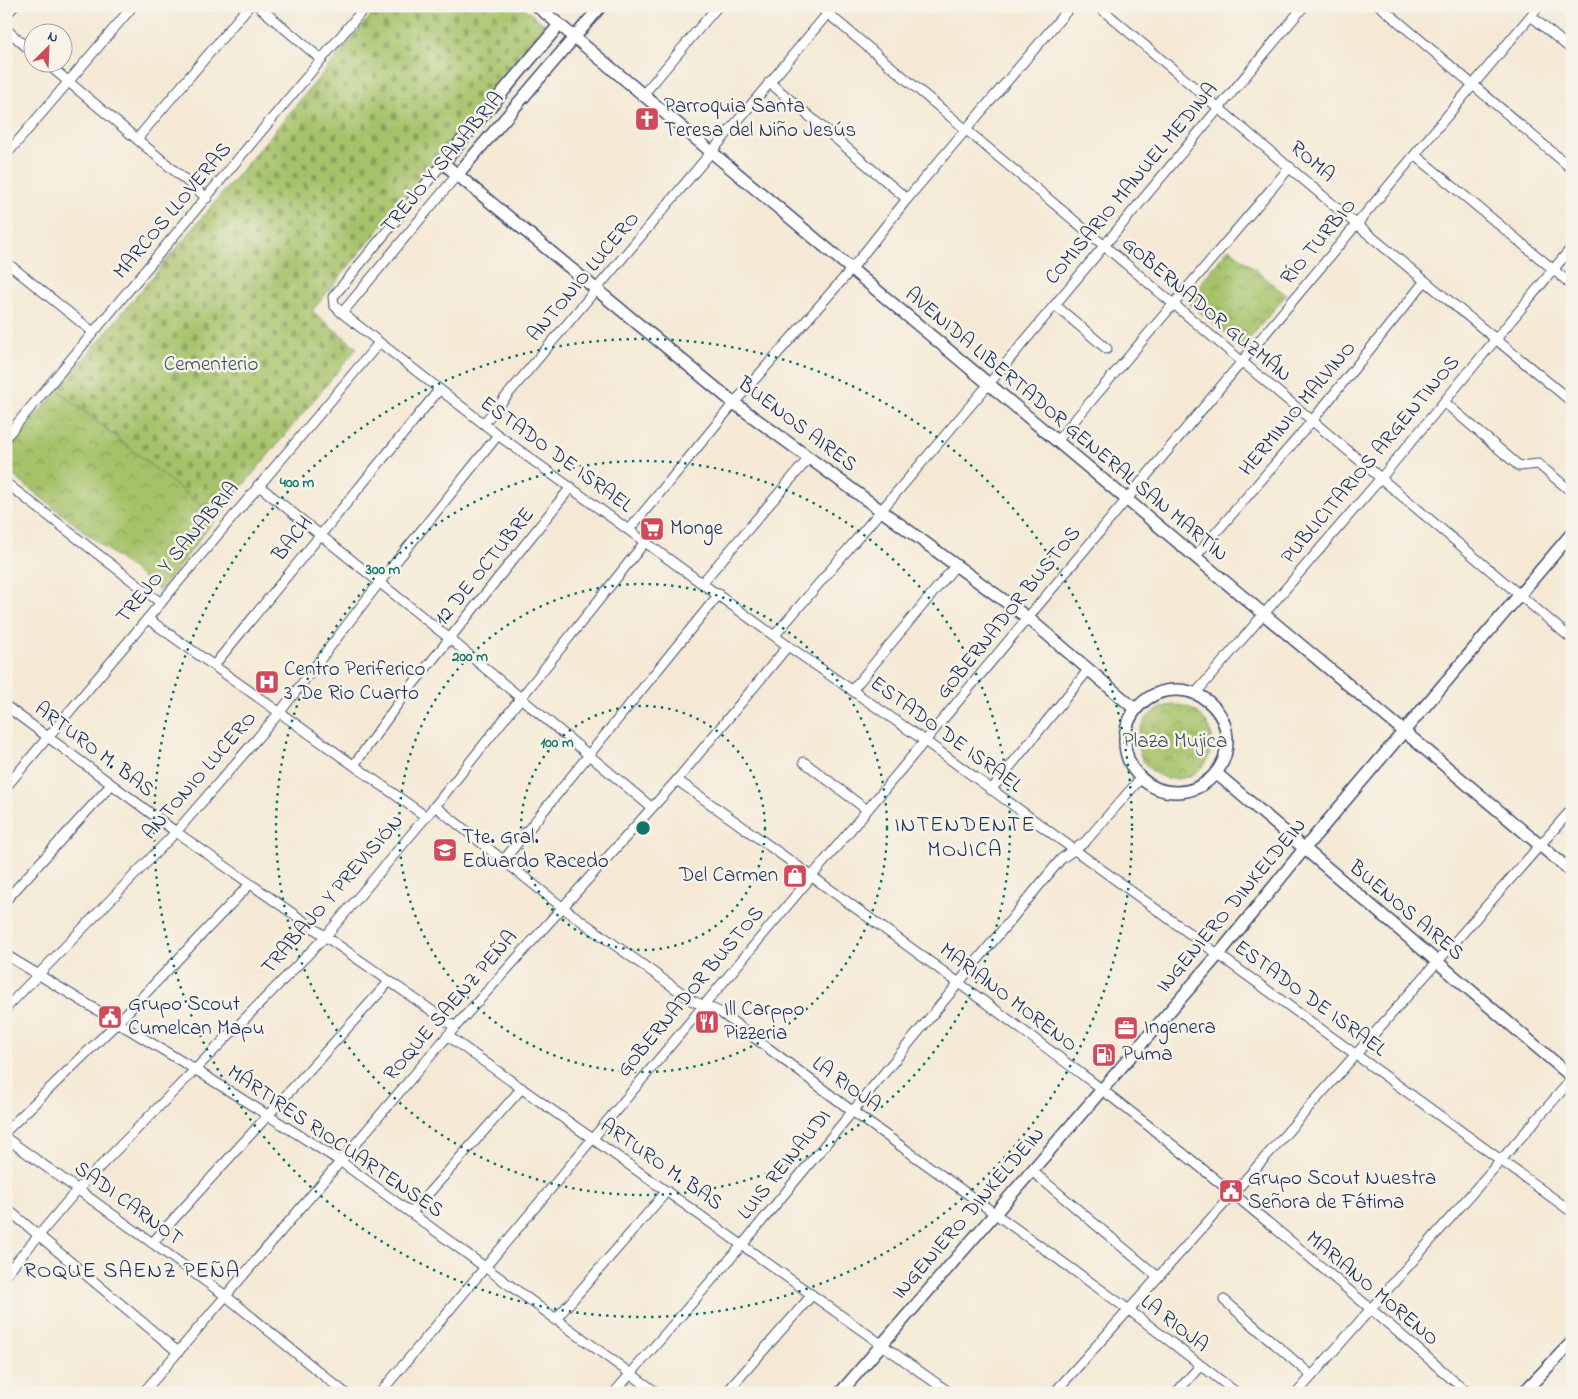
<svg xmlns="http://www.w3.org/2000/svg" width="1578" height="1399" font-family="'Indie Flower',sans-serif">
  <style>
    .cemetery { fill: url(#cemetery-stones); stroke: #607864 }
    .park { fill: url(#park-crowns); stroke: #607864 }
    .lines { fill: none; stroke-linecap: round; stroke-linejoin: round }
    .street-casing { stroke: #3c4b70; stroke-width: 11 }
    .secondary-casing { stroke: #3c4b70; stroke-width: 14 }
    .street { stroke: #fff; stroke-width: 9 }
    .secondary { stroke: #fff; stroke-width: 11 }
    .ring { fill: none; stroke: #0f766e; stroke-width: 2.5; stroke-dasharray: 2.5 5 }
    .labels { text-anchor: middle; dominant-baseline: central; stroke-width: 5; stroke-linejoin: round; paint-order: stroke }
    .poi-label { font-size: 21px; fill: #1b2f5e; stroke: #f7f3e8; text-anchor: start }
    .street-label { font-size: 21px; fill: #1b2f5e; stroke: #f7f3e8 }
    .park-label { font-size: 21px; fill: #3e5461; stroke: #f7f3e8 }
    .neighbourhood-label { font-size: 22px; letter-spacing: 1px; fill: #1b2f5e; stroke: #f7f3e8 }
    .centre { fill: #0f766e; stroke: #f7f3e8; stroke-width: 2.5 }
    .ring-label { font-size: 15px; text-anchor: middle; font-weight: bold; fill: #0f766e; stroke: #f7f3e8; stroke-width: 5; stroke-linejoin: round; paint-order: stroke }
  </style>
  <defs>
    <pattern id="cemetery-stones" width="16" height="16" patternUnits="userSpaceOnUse" patternTransform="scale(1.25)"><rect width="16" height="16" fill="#a5c269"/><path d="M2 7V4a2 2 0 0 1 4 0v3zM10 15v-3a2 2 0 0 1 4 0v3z" fill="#869e5a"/></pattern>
    <pattern id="park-crowns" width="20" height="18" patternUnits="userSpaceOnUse" patternTransform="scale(1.25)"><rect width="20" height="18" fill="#a5c269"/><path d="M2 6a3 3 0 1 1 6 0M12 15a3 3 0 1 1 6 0" fill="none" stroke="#869e5a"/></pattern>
  </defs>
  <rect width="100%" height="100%" fill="#f7f3e8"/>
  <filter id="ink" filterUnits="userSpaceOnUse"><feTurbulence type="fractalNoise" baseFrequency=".02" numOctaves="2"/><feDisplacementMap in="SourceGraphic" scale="10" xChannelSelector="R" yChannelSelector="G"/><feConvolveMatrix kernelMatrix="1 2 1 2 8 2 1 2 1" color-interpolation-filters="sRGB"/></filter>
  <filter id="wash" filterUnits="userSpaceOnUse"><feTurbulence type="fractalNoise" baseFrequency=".0096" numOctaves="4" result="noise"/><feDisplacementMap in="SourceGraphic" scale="20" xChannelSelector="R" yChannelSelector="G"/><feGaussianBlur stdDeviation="1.12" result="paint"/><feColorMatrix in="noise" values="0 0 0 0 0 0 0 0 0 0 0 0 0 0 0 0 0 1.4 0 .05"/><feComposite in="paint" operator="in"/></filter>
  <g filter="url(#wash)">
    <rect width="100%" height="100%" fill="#f5e9d5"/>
    <path class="cemetery" d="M379 6H522L546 26 312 311 357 348 216 518 58 390Z"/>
    <g class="park">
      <path d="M1229 248 1286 295 1246 343 1239 344 1190 304V297Z"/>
      <path d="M58 390 216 518 160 591 6 470V451Z"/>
      <circle cx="1175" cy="742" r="37"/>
    </g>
  </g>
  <g filter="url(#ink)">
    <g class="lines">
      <defs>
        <g id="street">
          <path d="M258 6 322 60"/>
          <path d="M819 6 1572 639"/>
          <path d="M1098 6 1356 224 1572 402"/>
          <path d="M1380 6 1572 169"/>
          <path d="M6 15 14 6"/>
          <path d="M1531 16 1572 50"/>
          <path d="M6 29 32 52"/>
          <path d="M45 62 207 198"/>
          <path d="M769 82 907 199"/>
          <path d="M642 96 718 6"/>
          <path d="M137 139 249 6"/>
          <path d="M6 155 133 6"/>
          <path d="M1415 155 1572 285"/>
          <path d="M443 163 333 297 334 305 342 313 498 435 788 646 925 741 1572 1212"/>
          <path d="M6 262 93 332"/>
          <path d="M1055 305 1107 349"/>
          <path d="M342 313 457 175"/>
          <path d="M1444 402 1519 466 1538 464 1572 492"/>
          <path d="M484 423 834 6"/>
          <path d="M6 437 366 6"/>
          <path d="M1057 441 1290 167"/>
          <path d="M6 483 161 603"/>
          <path d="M258 485 450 639 651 807"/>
          <path d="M629 530 734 403 850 271 907 199 1071 6"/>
          <path d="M1195 557 1312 421 1425 281"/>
          <path d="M702 583 809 458"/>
          <path d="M148 619 425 816"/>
          <path d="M775 635 988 385 1304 6"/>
          <path d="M215 664 439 390"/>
          <path d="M853 689 956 565"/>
          <path d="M1195 694 1381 478 1572 247"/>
          <path d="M6 706 176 832 455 1027"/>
          <path d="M804 762 867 810"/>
          <path d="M354 765 402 698 571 487"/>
          <path d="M677 780C819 881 961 983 1100 1088 1226 1185 1348 1288 1468 1393"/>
          <path d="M6 787 379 343"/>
          <path d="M991 790 1089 669"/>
          <path d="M435 806 562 907 693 1001 720 1012 852 1111 1129 1310 1237 1393"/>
          <path d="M503 861 719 594"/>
          <path d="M6 900 111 785"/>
          <path d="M6 955 196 1070 340 1161 657 1393"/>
          <path d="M6 1008 176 832 280 712 379 583 498 435"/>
          <path d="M448 1036 950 1393"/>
          <path d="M6 1131 117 1023 250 884"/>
          <path d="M6 1138 226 1296 345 1393"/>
          <path d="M1032 1171 1158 1277"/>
          <path d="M6 1208 178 1352"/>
          <path d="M412 1212 522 1088"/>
          <path d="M152 1243 389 982"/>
          <path d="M6 1274 78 1189 325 937 435 806 645 542"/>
          <path d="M1224 1300 1312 1376"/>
          <path d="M555 1320 667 1191"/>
          <path d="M143 1393 455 1027 677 780 788 646"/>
          <path d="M380 1393 1539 6"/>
          <path d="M614 1393 743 1244 1061 859 1085 842 1140 779"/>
          <path d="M726 1393 812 1295"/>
          <path d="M1054 1393 1232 1195 1572 809"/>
          <path d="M1176 1393 1200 1366"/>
          <path d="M1297 1393 1572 1079"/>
        </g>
        <g id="secondary">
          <path d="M537 6 1572 872"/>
          <path d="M559 25 443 163 734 403 1028 618 1135 709"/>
          <path d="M457 175 601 6"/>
          <circle cx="1176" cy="741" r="51"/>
          <path d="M1216 773 1572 1077"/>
          <path d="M840 1393 1219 954 1304 849 1572 533"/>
          <path d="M1523 1393 1572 1342"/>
        </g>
      </defs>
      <use href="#street" class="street-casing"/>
      <use href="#secondary" class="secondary-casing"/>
      <use href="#street" class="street"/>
      <use href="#secondary" class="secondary"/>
    </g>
  </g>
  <g class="ring">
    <circle cx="643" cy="828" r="122"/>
    <circle cx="643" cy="828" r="244"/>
    <circle cx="643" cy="828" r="367"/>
    <circle cx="643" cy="828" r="489"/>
  </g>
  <defs>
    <symbol id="church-square" viewBox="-11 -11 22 22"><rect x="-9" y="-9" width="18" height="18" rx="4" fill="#d1495b" stroke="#f7f3e8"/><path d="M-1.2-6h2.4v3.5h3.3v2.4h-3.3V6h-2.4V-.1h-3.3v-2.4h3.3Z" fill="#fff"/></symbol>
    <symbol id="supermarket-square" viewBox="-11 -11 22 22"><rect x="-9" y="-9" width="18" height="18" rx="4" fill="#d1495b" stroke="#f7f3e8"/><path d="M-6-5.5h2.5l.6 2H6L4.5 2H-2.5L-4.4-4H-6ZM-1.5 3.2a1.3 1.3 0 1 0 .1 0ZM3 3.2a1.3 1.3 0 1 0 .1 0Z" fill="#fff"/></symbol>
    <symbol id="hospital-square" viewBox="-11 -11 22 22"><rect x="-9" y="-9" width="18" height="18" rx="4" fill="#d1495b" stroke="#f7f3e8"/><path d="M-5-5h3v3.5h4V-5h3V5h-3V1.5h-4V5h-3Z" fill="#fff"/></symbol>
    <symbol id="school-square" viewBox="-11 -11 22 22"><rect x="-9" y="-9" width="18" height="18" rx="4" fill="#d1495b" stroke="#f7f3e8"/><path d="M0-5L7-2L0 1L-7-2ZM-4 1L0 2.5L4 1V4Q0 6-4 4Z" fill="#fff"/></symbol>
    <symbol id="shop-square" viewBox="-11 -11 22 22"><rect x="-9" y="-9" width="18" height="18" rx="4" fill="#d1495b" stroke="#f7f3e8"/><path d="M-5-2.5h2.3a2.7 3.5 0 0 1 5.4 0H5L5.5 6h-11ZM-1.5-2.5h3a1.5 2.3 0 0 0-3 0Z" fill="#fff"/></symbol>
    <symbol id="civic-square" viewBox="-11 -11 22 22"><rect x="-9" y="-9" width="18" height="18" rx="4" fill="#d1495b" stroke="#f7f3e8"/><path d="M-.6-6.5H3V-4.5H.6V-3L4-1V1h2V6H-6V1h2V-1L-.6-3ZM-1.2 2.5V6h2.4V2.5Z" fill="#fff"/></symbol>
    <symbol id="restaurant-square" viewBox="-11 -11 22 22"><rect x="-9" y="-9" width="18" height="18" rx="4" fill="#d1495b" stroke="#f7f3e8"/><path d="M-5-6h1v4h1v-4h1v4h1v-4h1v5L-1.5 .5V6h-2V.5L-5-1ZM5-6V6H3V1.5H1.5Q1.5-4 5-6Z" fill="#fff"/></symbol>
    <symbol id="office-square" viewBox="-11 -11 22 22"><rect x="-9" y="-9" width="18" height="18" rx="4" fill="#d1495b" stroke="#f7f3e8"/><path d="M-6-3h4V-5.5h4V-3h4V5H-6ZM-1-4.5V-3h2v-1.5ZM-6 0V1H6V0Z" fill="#fff"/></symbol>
    <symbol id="fuel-square" viewBox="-11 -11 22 22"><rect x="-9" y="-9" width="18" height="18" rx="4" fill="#d1495b" stroke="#f7f3e8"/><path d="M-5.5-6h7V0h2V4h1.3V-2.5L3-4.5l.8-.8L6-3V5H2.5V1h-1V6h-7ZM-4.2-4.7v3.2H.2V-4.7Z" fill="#fff"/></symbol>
  </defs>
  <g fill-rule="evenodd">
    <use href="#church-square" x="633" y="105" width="28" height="28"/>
    <use href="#supermarket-square" x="638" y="515" width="28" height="28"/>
    <use href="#hospital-square" x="253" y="668" width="28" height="28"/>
    <use href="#school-square" x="431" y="836" width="28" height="28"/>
    <use href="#shop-square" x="781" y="862" width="28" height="28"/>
    <use href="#civic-square" x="96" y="1003" width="28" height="28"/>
    <use href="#restaurant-square" x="693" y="1008" width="28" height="28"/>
    <use href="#office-square" x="1112" y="1014" width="28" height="28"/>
    <use href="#fuel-square" x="1090" y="1041" width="28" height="28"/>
    <use href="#civic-square" x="1217" y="1177" width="28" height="28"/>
  </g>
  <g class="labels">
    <g class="poi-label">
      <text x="664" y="107">Parroquia Santa<tspan x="664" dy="24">Teresa del Niño Jesús</tspan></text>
      <text x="670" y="529">Monge</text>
      <text x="284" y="670">Centro Periferico<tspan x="284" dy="24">3 De Rio Cuarto</tspan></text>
      <text x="462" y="838">Tte. Gral.<tspan x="462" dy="24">Eduardo Racedo</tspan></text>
      <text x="778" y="876" text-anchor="end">Del Carmen</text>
      <text x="128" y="1005">Grupo Scout<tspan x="128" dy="24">Cumelcan Mapu</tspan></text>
      <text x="724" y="1010">Ill Carppo<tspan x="724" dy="24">Pizzeria</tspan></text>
      <text x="1144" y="1028">Ingenera</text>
      <text x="1122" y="1055">Puma</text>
      <text x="1248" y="1179">Grupo Scout Nuestra<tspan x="1248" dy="24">Señora de Fátima</tspan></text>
    </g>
    <g class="street-label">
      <text transform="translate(1312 162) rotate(41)">ROMA</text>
      <text transform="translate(443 163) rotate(-50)">TREJO Y SANABRIA</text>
      <text transform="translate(1132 184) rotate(-50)">COMISARIO MANUEL MEDINA</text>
      <text transform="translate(173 211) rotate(-50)">MARCOS LLOVERAS</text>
      <text transform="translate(1319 242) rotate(-50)">RÍO TURBIO</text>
      <text transform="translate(584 277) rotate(-50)">ANTONIO LUCERO</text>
      <text transform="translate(1206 310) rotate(40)">GOBERNADOR GUZMÁN</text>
      <text transform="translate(1298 409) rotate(-50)">HERMINIO MALVINO</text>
      <text transform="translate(797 425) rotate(37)">BUENOS AIRES</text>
      <text transform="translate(1066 425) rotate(40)">AVENIDA LIBERTADOR GENERAL SAN MARTÍN</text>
      <text transform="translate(556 455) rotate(36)">ESTADO DE ISRAEL</text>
      <text transform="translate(1371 460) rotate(-50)">PUBLICITARIOS ARGENTINOS</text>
      <text transform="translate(293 539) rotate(-51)">BACH</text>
      <text transform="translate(178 553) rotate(-50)">TREJO Y SANABRIA</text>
      <text transform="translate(485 567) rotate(-51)">12 DE OCTUBRE</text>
      <text transform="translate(1009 613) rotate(-51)">GOBERNADOR BUSTOS</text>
      <text transform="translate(946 735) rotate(36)">ESTADO DE ISRAEL</text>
      <text transform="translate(94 750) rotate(37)">ARTURO M. BAS</text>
      <text transform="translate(200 776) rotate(-49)">ANTONIO LUCERO</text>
      <text transform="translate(333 895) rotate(-49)">TRABAJO Y PREVISIÓN</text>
      <text transform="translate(1232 906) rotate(-50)">INGENIERO DINKELDEIN</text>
      <text transform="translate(1406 911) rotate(40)">BUENOS AIRES</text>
      <text transform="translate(691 992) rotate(-50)">GOBERNADOR BUSTOS</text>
      <text transform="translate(1008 998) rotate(37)">MARIANO MORENO</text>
      <text transform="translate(1310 999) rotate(36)">ESTADO DE ISRAEL</text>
      <text transform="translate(451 1006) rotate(-49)">ROQUE SAENZ PEÑA</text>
      <text transform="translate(846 1085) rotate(36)">LA RIOJA</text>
      <text transform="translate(335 1142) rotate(34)">MÁRTIRES RIOCUARTENSES</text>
      <text transform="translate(661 1165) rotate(35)">ARTURO M. BAS</text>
      <text transform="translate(785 1165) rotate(-51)">LUIS REINAUDI</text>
      <text transform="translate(128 1204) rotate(36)">SADI CARNOT</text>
      <text transform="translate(969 1214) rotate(-49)">INGENIERO DINKELDEIN</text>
      <text transform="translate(1372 1289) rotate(40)">MARIANO MORENO</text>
      <text transform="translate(1174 1324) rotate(38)">LA RIOJA</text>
    </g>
    <g class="park-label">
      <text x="211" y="365">Cementerio</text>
      <text x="1175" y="742">Plaza Mujica</text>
    </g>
    <g class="neighbourhood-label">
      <text x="965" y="826">INTENDENTE<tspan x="965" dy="25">MOJICA</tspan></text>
      <text x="132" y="1272">ROQUE SAENZ PEÑA</text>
    </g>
  </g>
  <circle cx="643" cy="828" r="8" class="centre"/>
  <g class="ring-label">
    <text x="297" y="487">400 m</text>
    <text x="383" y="574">300 m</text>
    <text x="470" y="661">200 m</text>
    <text x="557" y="747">100 m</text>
  </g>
  <rect width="1578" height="1399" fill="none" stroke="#f7f3e8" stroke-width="25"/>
  <g transform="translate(48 48) rotate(24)"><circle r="24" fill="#f7f3e8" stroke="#9fa5b1"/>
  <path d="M0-4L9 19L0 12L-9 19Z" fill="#d1495b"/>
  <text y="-8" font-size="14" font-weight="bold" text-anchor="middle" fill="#1b2f5e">N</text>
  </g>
</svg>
